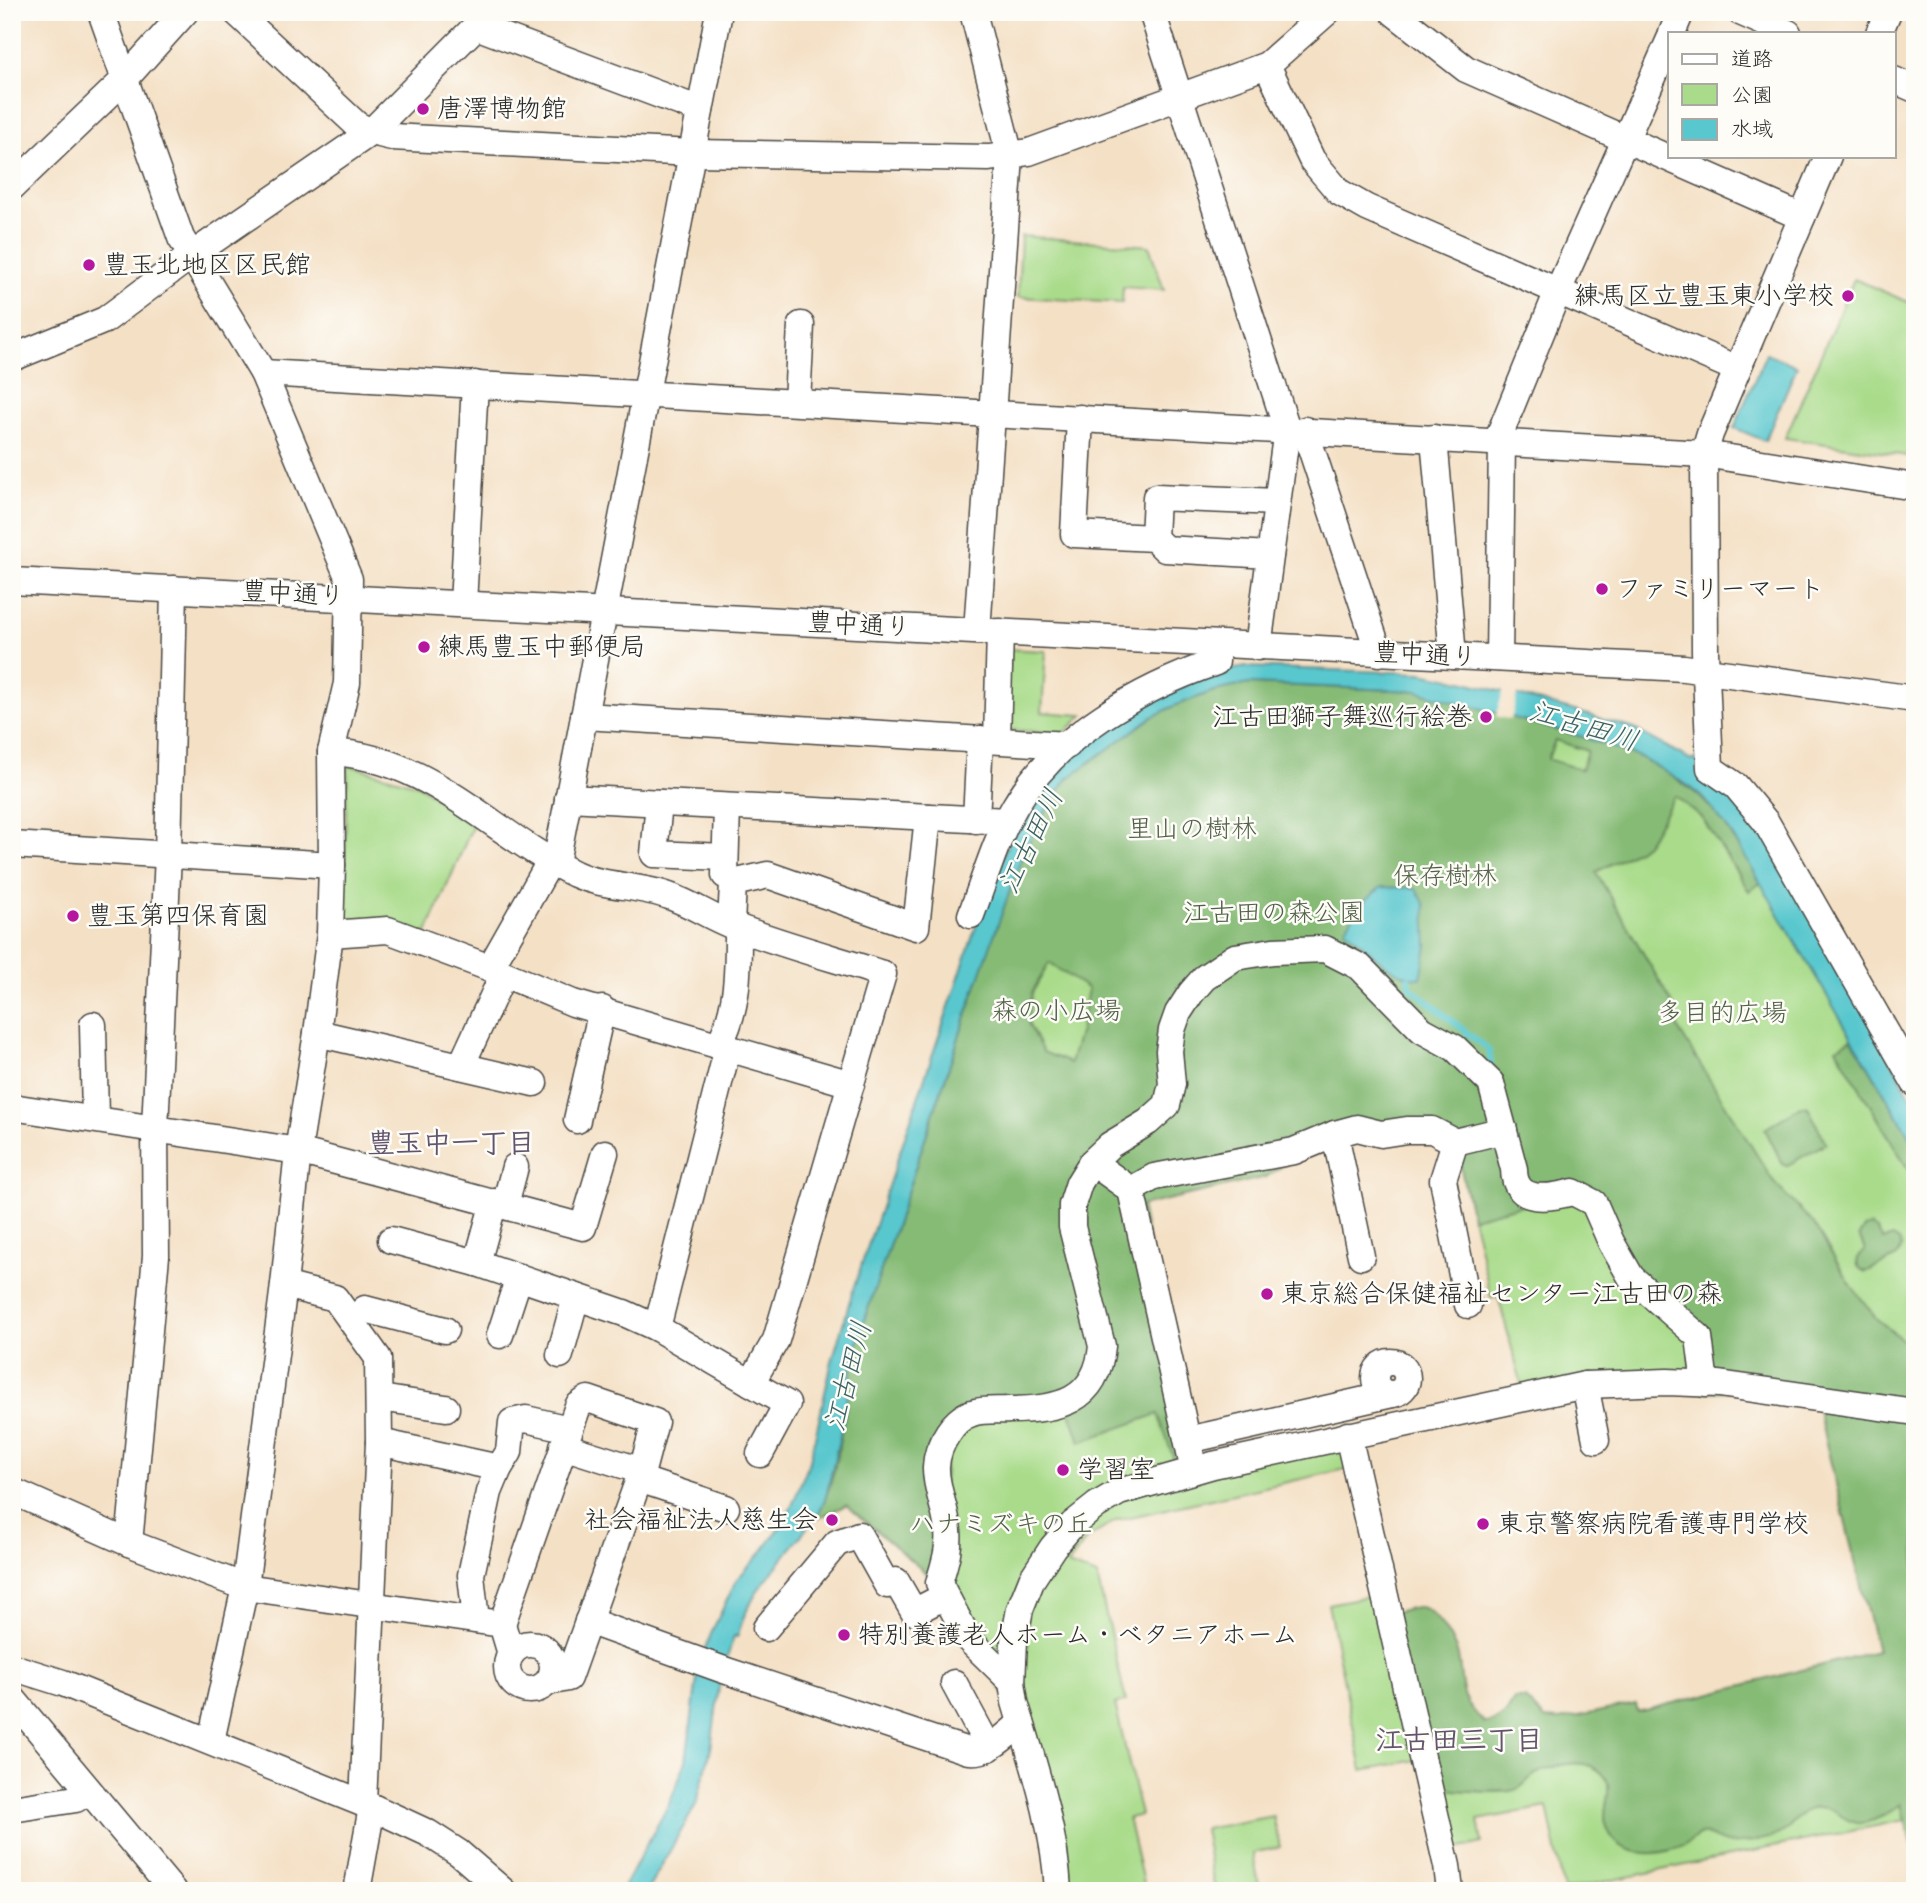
<svg xmlns="http://www.w3.org/2000/svg" width="1927" height="1903" font-family="'Comic Neue','Klee One',sans-serif">
  <style>
    .green { fill: #a9db8a; stroke: #6a835a; stroke-width: 2 }
    .forest { fill: #86bb76; stroke: #587350; stroke-width: 2; fill-rule: evenodd }
    .water { fill: #59c7ce; stroke: #42797c; stroke-width: 2 }
    .pier { fill: #f4e0c5 }
    .lines { fill: none; stroke-linecap: round; stroke-linejoin: round }
    .stream { stroke: #59c7ce; stroke-width: 6 }
    .minor-casing { stroke: #494642; stroke-width: 29 }
    .minor { stroke: #fff; stroke-width: 26 }
    .poi-dot { fill: #b5179e; stroke: #fdfcf7; stroke-width: 2.5 }
    .labels { text-anchor: middle; dominant-baseline: central; stroke-width: 5; stroke-linejoin: round; paint-order: stroke }
    .poi-label { font-size: 26px; fill: #2b2b2b; stroke: #fdfcf7; text-anchor: start }
    .street-label { font-size: 26px; fill: #2b2b2b; stroke: #fdfcf7 }
    .park-label { font-size: 26px; fill: #516048; stroke: #fdfcf7 }
    .water-label { font-size: 28px; font-style: italic; fill: #3b6264; stroke: #fdfcf7 }
    .neighbourhood-label { font-size: 28px; font-weight: bold; fill: #62546d; stroke: #fdfcf7 }
  </style>
  <rect width="100%" height="100%" fill="#fdfcf7"/>
  <filter id="ink" filterUnits="userSpaceOnUse"><feTurbulence type="fractalNoise" baseFrequency=".0143" numOctaves="2"/><feDisplacementMap in="SourceGraphic" scale="14" xChannelSelector="R" yChannelSelector="G"/><feConvolveMatrix kernelMatrix="1 2 1 2 8 2 1 2 1" color-interpolation-filters="sRGB"/></filter>
  <filter id="wash" filterUnits="userSpaceOnUse"><feTurbulence type="fractalNoise" baseFrequency=".00686" numOctaves="4" result="noise"/><feDisplacementMap in="SourceGraphic" scale="28" xChannelSelector="R" yChannelSelector="G"/><feGaussianBlur stdDeviation="1.57" result="paint"/><feColorMatrix in="noise" values="0 0 0 0 0 0 0 0 0 0 0 0 0 0 0 0 0 1.4 0 .05"/><feComposite in="paint" operator="in"/></filter>
  <g filter="url(#wash)">
    <rect width="100%" height="100%" fill="#f4e0c5"/>
    <g class="green">
      <path d="M1021 236 1149 246 1164 290 1123 287 1122 303 1018 297Z"/>
      <path d="M1854 279 1915 305V457L1785 438Z"/>
      <path d="M1006 649 1046 651 1042 712 1083 715 1064 733 1004 730Z"/>
      <path d="M1417 691 1613 746 1640 757 1679 779 1698 795 1721 819 1762 882 1915 1145V1775L1895 1781 1905 1820 1564 1890 1547 1807 1478 1820 1482 1843 1444 1852 1422 1759 1362 1770 1328 1604 1384 1593 1422 1759 1638 1712 1877 1651 1815 1398 1761 1390 1525 1398 1498 1296 1491 1298 1455 1142 1407 1130 1131 1190 1194 1469 1348 1435 1355 1467 1117 1520 1087 1539 1068 1565 1097 1576 1126 1701 1115 1704 1141 1815 1128 1818 1145 1891H1058L1021 1723 938 1583 846 1505 812 1521 865 1318 974 992 1024 851 1049 805Z"/>
      <path d="M348 765 418 785 473 825 426 935 347 921 342 915Z"/>
      <path d="M1273 1816 1280 1847 1253 1853 1260 1891H1215L1204 1829Z"/>
    </g>
    <g class="forest">
      <path d="M1249 684 1417 691 1583 737 1640 757 1666 771 1698 795 1721 819 1762 882 1749 891 1702 818 1675 796 1648 842 1638 850 1596 872 1671 1001 1675 1012 1678 1029 1775 1184 1812 1222 1851 1285 1877 1319 1915 1350V1859L1901 1804C1891 1812 1870 1825 1856 1823 1841 1820 1834 1805 1817 1808 1797 1811 1798 1821 1783 1832 1774 1839 1738 1845 1726 1843 1717 1841 1710 1835 1701 1834 1693 1838 1686 1846 1678 1848 1652 1857 1615 1857 1606 1824 1600 1804 1622 1781 1593 1767 1576 1759 1551 1766 1536 1774 1528 1778 1523 1788 1515 1790 1497 1795 1450 1789 1429 1788L1389 1614C1398 1612 1412 1606 1421 1607 1435 1610 1450 1637 1456 1649 1462 1664 1459 1682 1465 1697 1470 1708 1476 1715 1485 1723 1502 1721 1507 1714 1514 1699H1525L1545 1719 1559 1720 1636 1704 1638 1712 1877 1651 1815 1398 1705 1384 1699 1337 1637 1282 1594 1203 1546 1199 1472 1218 1455 1142 1381 1134 1288 1162 1266 1177 1141 1206 1194 1470 1179 1474 1158 1414 1080 1442 1067 1403 998 1411 947 1434 938 1583 846 1505 812 1521C839 1491 844 1401 853 1360 856 1346 861 1332 865 1318L992 939 1024 851 1049 805 1068 778 1152 717 1174 706 1214 691ZM1555 740 1587 751 1581 770 1548 759ZM1049 963 1088 989 1080 1030 1070 1063 1043 1052 1028 1023 1032 993Z"/>
      <path d="M1852 1039 1915 1145V1181L1836 1048Z"/>
      <path d="M1801 1106 1808 1107 1826 1143 1786 1166 1782 1163 1765 1129Z"/>
      <path d="M1871 1226 1877 1230 1883 1240 1893 1237 1899 1241 1902 1247 1897 1257 1866 1272C1853 1267 1856 1257 1865 1250L1859 1236 1864 1228Z"/>
    </g>
    <g class="water">
      <path d="M1766 353 1797 366 1765 441 1734 428Z"/>
      <path d="M1246 667 1421 673 1462 681 1575 711 1634 729 1689 759 1697 760 1767 835 1915 1104V1145L1731 833 1703 798 1684 783 1640 757 1583 737 1417 691 1249 684 1214 691 1174 706 1152 717 1068 778 1049 805 1024 851 974 992 865 1318 853 1360 844 1418 826 1497 819 1513 758 1590 745 1614 737 1637 734 1636 720 1680 711 1749 696 1805 647 1891H621L669 1804 686 1761 699 1664 713 1629 737 1579 762 1552 781 1526 780 1523 791 1508 810 1460 832 1361 853 1290 990 885 1029 796 1103 726 1208 674Z"/>
      <path d="M1381 887 1416 888 1425 905 1427 946 1421 978C1391 978 1367 947 1345 929L1361 904Z"/>
    </g>
    <path class="pier" d="M1504 688 1518 691 1511 720 1496 716Z"/>
    <g class="lines">
      <path class="stream" d="M1408 978 1411 988 1489 1050 1491 1063"/>
    </g>
  </g>
  <g filter="url(#ink)">
    <g class="lines">
      <defs>
        <g id="minor">
          <path d="M101 12 181 238 263 373 349 579 347 683 331 752 332 865 330 934 317 1033 298 1151 284 1285 245 1587 211 1741"/>
          <path d="M236 12 357 125 371 132 392 137 692 153 989 158 1029 152 1267 65 1327 12"/>
          <path d="M973 12 1010 156 977 631"/>
          <path d="M1152 12 1287 429 1258 647"/>
          <path d="M1393 12 1466 69 1802 217"/>
          <path d="M1740 12 1788 33"/>
          <path d="M476 26 700 110"/>
          <path d="M1672 33 1681 12"/>
          <path d="M1879 33 1888 12"/>
          <path d="M1267 65 1312 160 1339 192 1367 208 1737 369"/>
          <path d="M1894 80 1915 89"/>
          <path d="M1828 156 1710 434 1704 454 1705 651 1710 768 1736 786 1766 822 1915 1083"/>
          <path d="M12 187 124 80 185 12"/>
          <path d="M12 358 105 320 192 255 371 132 490 12"/>
          <path d="M263 373 1704 454 1915 487"/>
          <path d="M797 402 801 325"/>
          <path d="M1080 418 1074 534 1154 538 1165 549 1270 555"/>
          <path d="M1305 430 1379 653"/>
          <path d="M1434 438 1453 656"/>
          <path d="M1497 441 1558 291 1670 39"/>
          <path d="M1154 538 1156 497 1277 502"/>
          <path d="M12 581 1684 668 1915 699"/>
          <path d="M463 604 475 384"/>
          <path d="M1499 658 1502 442"/>
          <path d="M584 716 1068 745"/>
          <path d="M997 740 1000 632"/>
          <path d="M331 752C430 757 492 834 575 874 604 887 639 885 669 896 690 903 710 917 731 925 780 944 833 958 883 974L776 1340 751 1383"/>
          <path d="M568 798 1007 821"/>
          <path d="M659 803 654 854 725 857"/>
          <path d="M976 820 980 739"/>
          <path d="M12 845 332 865"/>
          <path d="M556 863 719 12"/>
          <path d="M725 875 727 807"/>
          <path d="M971 915C985 878 996 839 1015 806 1057 734 1141 688 1216 662V645"/>
          <path d="M731 925 733 883 768 875 916 927 928 817"/>
          <path d="M330 934 388 930 490 968 573 1003 851 1084"/>
          <path d="M490 968 551 860"/>
          <path d="M93 1025 95 1119"/>
          <path d="M317 1033 534 1083"/>
          <path d="M719 1045C739 1007 738 968 738 927"/>
          <path d="M461 1066 503 975"/>
          <path d="M12 1107 298 1151 583 1227 605 1153"/>
          <path d="M577 1120 602 1009"/>
          <path d="M1335 1134 1361 1256"/>
          <path d="M1455 1142 1443 1180 1468 1305"/>
          <path d="M1092 1162 1131 1190"/>
          <path d="M494 1202 477 1263 624 1313 657 1328 787 1404 760 1454"/>
          <path d="M505 1205 515 1167"/>
          <path d="M391 1240 477 1263"/>
          <path d="M284 1285 335 1298 378 1358 379 1442 363 1803"/>
          <path d="M352 1321 365 1309 445 1330"/>
          <path d="M657 1328 728 1047"/>
          <path d="M500 1335 519 1277"/>
          <path d="M560 1355 576 1297"/>
          <circle cx="1391" cy="1378" r="16"/>
          <path d="M1585 1385 1596 1440"/>
          <path d="M380 1398 446 1408"/>
          <path d="M1348 1435 1447 1866 1450 1891"/>
          <path d="M1188 1440 1392 1394"/>
          <path d="M379 1442 499 1468"/>
          <path d="M563 1446 642 1471 639 1479 726 1508"/>
          <path d="M1194 1470 1131 1190 1154 1177 1294 1151 1335 1134 1357 1128 1381 1134 1407 1130H1432L1455 1142 1504 1130"/>
          <path d="M12 1491 129 1543 245 1587 502 1624 511 1654"/>
          <path d="M129 1543 156 1256 155 1128 168 855 174 589"/>
          <path d="M476 1620 471 1575 489 1492 499 1468 509 1452 512 1422 526 1419 569 1429"/>
          <path d="M588 1621 724 1670 968 1751C989 1754 1005 1736 1021 1723"/>
          <path d="M502 1624 578 1406 588 1399 655 1422 642 1471"/>
          <path d="M766 1628 837 1543 859 1535 887 1585 896 1581 914 1612 945 1596"/>
          <circle cx="530" cy="1667" r="23"/>
          <path d="M12 1667 63 1683 372 1807 428 1833 459 1853 503 1891"/>
          <path d="M548 1682 568 1678 639 1479"/>
          <path d="M1012 1682 969 1640 939 1583C944 1565 950 1549 948 1531 944 1493 923 1470 948 1433 953 1425 962 1416 972 1413 983 1409 998 1411 1009 1410 1058 1410 1097 1402 1102 1346L1072 1227V1205L1079 1183 1092 1162 1110 1145 1148 1122 1167 1105 1172 1084 1169 1051 1172 1030 1178 1013 1191 993 1204 978 1235 957 1273 951 1325 949 1360 967 1422 1030 1455 1048 1491 1083 1514 1169C1514 1205 1550 1198 1573 1192L1594 1203 1611 1242 1631 1277 1699 1337 1705 1384"/>
          <path d="M954 1683 989 1748"/>
          <path d="M12 1698 173 1891"/>
          <path d="M12 1809 76 1799 88 1790"/>
          <path d="M357 1891 372 1807"/>
          <path d="M1058 1891C1055 1827 1033 1763 1015 1702L1012 1682 1014 1641 1020 1609 1032 1579 1053 1547 1073 1524 1097 1505 1119 1492 1213 1465 1585 1385 1667 1382 1719 1384 1915 1412"/>
        </g>
      </defs>
      <use href="#minor" class="minor-casing"/>
      <use href="#minor" class="minor"/>
    </g>
  </g>
  <g class="poi-dot">
    <circle cx="423" cy="109" r="7"/>
    <circle cx="89" cy="265" r="7"/>
    <circle cx="1848" cy="296" r="7"/>
    <circle cx="1602" cy="589" r="7"/>
    <circle cx="424" cy="647" r="7"/>
    <circle cx="1486" cy="717" r="7"/>
    <circle cx="73" cy="916" r="7"/>
    <circle cx="1267" cy="1294" r="7"/>
    <circle cx="1063" cy="1470" r="7"/>
    <circle cx="832" cy="1520" r="7"/>
    <circle cx="1483" cy="1524" r="7"/>
    <circle cx="844" cy="1635" r="7"/>
  </g>
  <g class="labels">
    <g class="poi-label">
      <text x="437" y="109">唐澤博物館</text>
      <text x="103" y="265">豊玉北地区区民館</text>
      <text x="1834" y="296" text-anchor="end">練馬区立豊玉東小学校</text>
      <text x="1616" y="589">ファミリーマート</text>
      <text x="438" y="647">練馬豊玉中郵便局</text>
      <text x="1472" y="717" text-anchor="end">江古田獅子舞巡行絵巻</text>
      <text x="87" y="916">豊玉第四保育園</text>
      <text x="1281" y="1294">東京総合保健福祉センター江古田の森</text>
      <text x="1077" y="1470">学習室</text>
      <text x="818" y="1520" text-anchor="end">社会福祉法人慈生会</text>
      <text x="1497" y="1524">東京警察病院看護専門学校</text>
      <text x="858" y="1635">特別養護老人ホーム・ベタニアホーム</text>
    </g>
    <g class="street-label">
      <text transform="translate(293 594) rotate(3)">豊中通り</text>
      <text transform="translate(859 625) rotate(3)">豊中通り</text>
      <text transform="translate(1425 655) rotate(3)">豊中通り</text>
    </g>
    <g class="park-label">
      <text x="1192" y="829">里山の樹林</text>
      <text x="1445" y="876">保存樹林</text>
      <text x="1274" y="913">江古田の森公園</text>
      <text x="1056" y="1011">森の小広場</text>
      <text x="1722" y="1013">多目的広場</text>
      <text x="1001" y="1524">ハナミズキの丘</text>
    </g>
    <g class="water-label">
      <text transform="translate(1584 726) rotate(17)">江古田川</text>
      <text transform="translate(1031 841) rotate(-64)">江古田川</text>
      <text transform="translate(848 1376) rotate(-75)">江古田川</text>
    </g>
    <g class="neighbourhood-label">
      <text x="451" y="1143">豊玉中一丁目</text>
      <text x="1459" y="1740">江古田三丁目</text>
    </g>
  </g>
  <rect width="1927" height="1903" fill="none" stroke="#fdfcf7" stroke-width="42"/>
  <rect x="1668" y="32" width="228" height="126" fill="#fdfcf7" stroke="#a9a8a5" stroke-width="2"/>
  <rect x="1682" y="54" width="35" height="10" fill="#ffffff" stroke="#a9a8a5" stroke-width="2"/>
  <text x="1731" y="66" font-size="21" fill="#2b2b2b">道路</text>
  <rect x="1682" y="84" width="35" height="21" fill="#a9db8a" stroke="#a9a8a5" stroke-width="2"/>
  <text x="1731" y="102" font-size="21" fill="#2b2b2b">公園</text>
  <rect x="1682" y="119" width="35" height="21" fill="#59c7ce" stroke="#a9a8a5" stroke-width="2"/>
  <text x="1731" y="136" font-size="21" fill="#2b2b2b">水域</text>
</svg>
